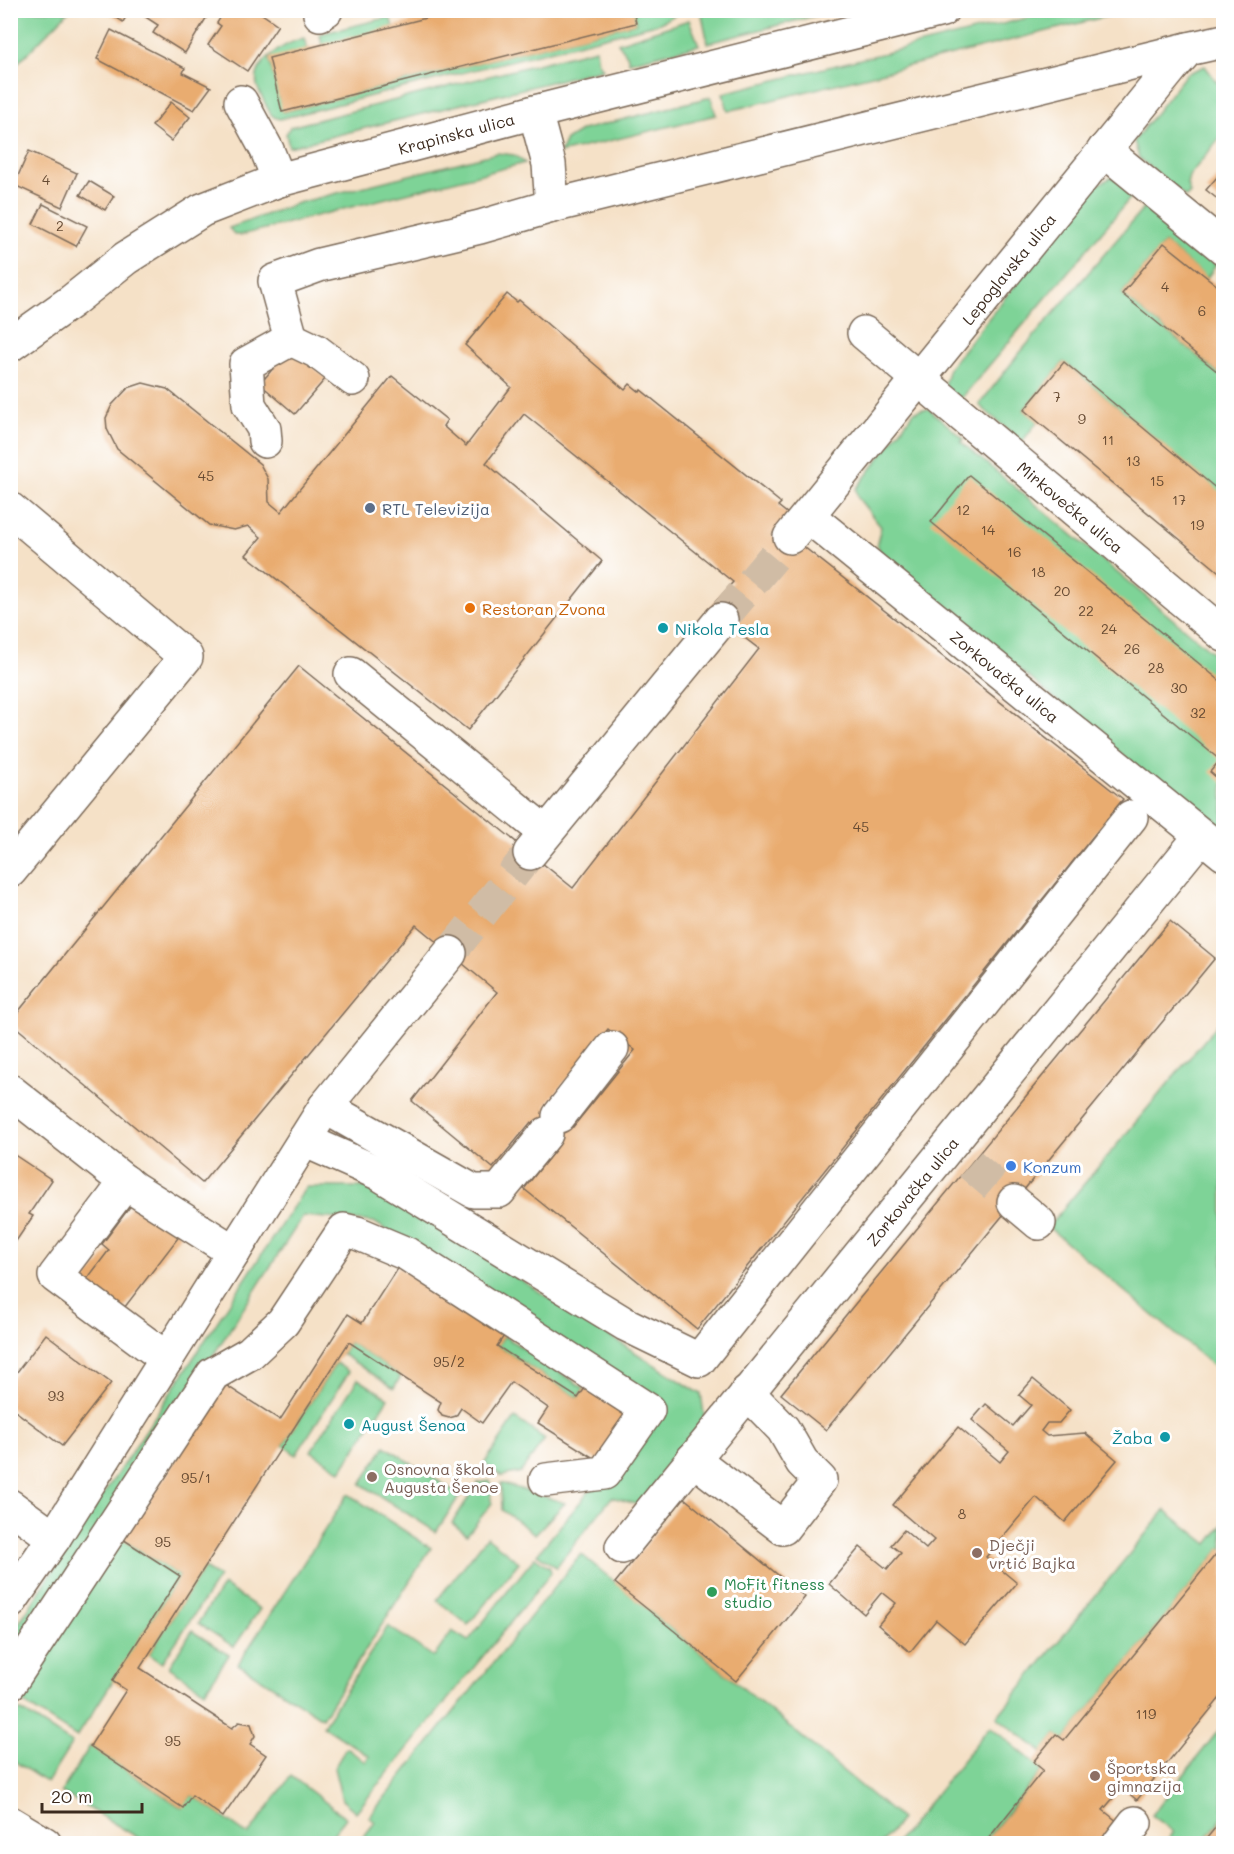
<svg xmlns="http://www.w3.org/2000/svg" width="1234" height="1854" font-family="Mali,sans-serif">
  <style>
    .green { fill: #7ed397; stroke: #5c7e5a; stroke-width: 1.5 }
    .building { fill: #e9ac6f; fill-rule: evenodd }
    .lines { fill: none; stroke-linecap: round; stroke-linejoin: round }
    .minor-tunnel { stroke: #d0bca5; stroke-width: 33; stroke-dasharray: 33 16; stroke-linecap: butt }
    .minor-casing { stroke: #7c6a59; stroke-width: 36 }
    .major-casing { stroke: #7c6a59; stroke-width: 36 }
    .minor { stroke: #fff; stroke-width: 33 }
    .major { stroke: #fff; stroke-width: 33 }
    .service-dot { fill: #5c6f8a; stroke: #fff; stroke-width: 2 }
    .food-dot { fill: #e8710a; stroke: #fff; stroke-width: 2 }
    .culture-dot { fill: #0f9aa8; stroke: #fff; stroke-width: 2 }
    .shop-dot { fill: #3f7fe0; stroke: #fff; stroke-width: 2 }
    .education-dot { fill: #8d6e63; stroke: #fff; stroke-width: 2 }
    .leisure-dot { fill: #2e9e5b; stroke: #fff; stroke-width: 2 }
    .labels { text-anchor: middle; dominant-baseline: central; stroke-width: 6; stroke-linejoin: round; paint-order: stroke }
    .number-label { font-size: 14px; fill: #664a32 }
    .street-label { font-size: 16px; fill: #3b2a1e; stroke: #fff }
    .service-label { font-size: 16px; fill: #4e5e75; stroke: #fff; text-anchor: start }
    .food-label { font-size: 16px; fill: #c56008; stroke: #fff; text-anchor: start }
    .culture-label { font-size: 16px; fill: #0d838f; stroke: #fff; text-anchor: start }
    .shop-label { font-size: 16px; fill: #366cbe; stroke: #fff; text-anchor: start }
    .education-label { font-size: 16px; fill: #785e54; stroke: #fff; text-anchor: start }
    .leisure-label { font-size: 16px; fill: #27864d; stroke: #fff; text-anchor: start }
  </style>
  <rect width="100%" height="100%" fill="#fff"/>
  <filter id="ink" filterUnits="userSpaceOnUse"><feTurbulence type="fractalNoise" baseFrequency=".0167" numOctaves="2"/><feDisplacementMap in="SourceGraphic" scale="12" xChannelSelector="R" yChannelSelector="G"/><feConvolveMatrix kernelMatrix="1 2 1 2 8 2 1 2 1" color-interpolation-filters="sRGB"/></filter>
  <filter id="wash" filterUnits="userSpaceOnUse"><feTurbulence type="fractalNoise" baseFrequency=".008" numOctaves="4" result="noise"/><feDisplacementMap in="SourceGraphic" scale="24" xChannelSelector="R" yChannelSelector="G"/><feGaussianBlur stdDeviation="1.35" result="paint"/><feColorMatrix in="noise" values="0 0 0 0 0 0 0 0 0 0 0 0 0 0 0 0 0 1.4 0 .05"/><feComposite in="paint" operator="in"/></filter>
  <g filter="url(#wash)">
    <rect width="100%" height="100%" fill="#f5e1c7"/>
    <g class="green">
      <path d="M11 10 69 11 11 70 10 11Z"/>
      <path d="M1059 10 1128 11 728 111 723 93Z"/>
      <path d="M633 11H682L660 23 280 119C271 118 269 111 265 103 263 98 258 91 257 85 252 61 286 43 304 38L307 49 269 59 283 112 636 23Z"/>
      <path d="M701 11V10L834 11 708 43Z"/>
      <path d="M390 17 393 27 322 45 320 34Z"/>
      <path d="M689 20 699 45 629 62 627 55 618 43Z"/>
      <path d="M596 49 598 63 603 69 289 147 286 134 290 127Z"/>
      <path d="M1205 66 1223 90V134L1189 176 1187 184 1190 193 1186 197 1139 158 1134 141 1186 74Z"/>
      <path d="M711 97 716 115 560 153 566 140 582 130Z"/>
      <path d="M497 153 514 155 525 163 241 235H235L229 228 298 203Z"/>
      <path d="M1112 177 1137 190 960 400 944 385 949 368 1093 187Z"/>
      <path d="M1148 203 1216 265 1207 278 1164 243 1122 294 1223 377V495L1064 362 1024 410 1038 421 1022 442 979 405 1018 355Z"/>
      <path d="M923 409H929L964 439 961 442 1223 661V838L881 555 877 543 881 527 858 498 856 489 914 412Z"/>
      <path d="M1223 1018V1374L1048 1227Z"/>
      <path d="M306 1187H374L701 1394 705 1421 639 1505 612 1497 556 1567 537 1554 661 1405 374 1222 303 1216 11 1669V1635Z"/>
      <path d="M504 1336 584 1388 578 1398 497 1346Z"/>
      <path d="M349 1342 401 1376 394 1388 342 1354Z"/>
      <path d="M336 1363 349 1372 296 1455 283 1445Z"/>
      <path d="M358 1379 388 1398 341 1471 311 1451Z"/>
      <path d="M515 1418 545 1439 521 1472 502 1476 484 1464Z"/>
      <path d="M385 1446 460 1495 436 1532 361 1484Z"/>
      <path d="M490 1481 492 1503 467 1535 452 1523 478 1483Z"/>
      <path d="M501 1483 565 1503 535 1534 502 1510Z"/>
      <path d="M348 1494 431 1548 322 1718 238 1664Z"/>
      <path d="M1165 1510 1208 1544 1223 1525V1550L1221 1548 1064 1740 1056 1734 1042 1752 997 1717Z"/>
      <path d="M118 1536 180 1576 77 1737 14 1697Z"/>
      <path d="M487 1537 519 1562 468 1625 437 1600Z"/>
      <path d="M581 1554 901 1819 881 1844H358L375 1822 369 1817Z"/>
      <path d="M535 1557 550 1568 551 1573 356 1812 342 1800 334 1768 346 1748 366 1762 369 1756 323 1726 388 1626 434 1657 452 1631 468 1641Z"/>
      <path d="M204 1568 219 1577 162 1663 149 1654Z"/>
      <path d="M223 1585 260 1609 234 1647 198 1623Z"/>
      <path d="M192 1631 229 1655 205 1691 169 1667Z"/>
      <path d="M10 1711H22L72 1743 47 1783 11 1759Z"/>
      <path d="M1223 1725V1817L1202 1843H1165L1174 1832 1152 1815Z"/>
      <path d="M990 1726 1043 1770 983 1843 896 1844Z"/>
      <path d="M90 1746 182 1808 192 1795 248 1835 291 1776 346 1818 326 1843H147L61 1792Z"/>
    </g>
    <g id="blocks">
      <g class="building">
        <path d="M105 10H130L123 22Z"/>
        <path d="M147 10H211L185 53 153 33 158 25 144 16Z"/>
        <path d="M225 10H256L278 25 247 71 208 45 221 26 217 23Z"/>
        <path d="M457 10H633L636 23 282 112 269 58Z"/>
        <path d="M111 30 185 68 183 73 211 87 194 110 97 59Z"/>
        <path d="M171 102 190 117 171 141 152 126Z"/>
        <path d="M29 151 77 173 62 207 14 185Z"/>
        <path d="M1224 169V204L1206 190Z"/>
        <path d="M89 181 114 196 105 210 80 195Z"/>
        <path d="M43 204 87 226 76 246 33 224Z"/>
        <path d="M1164 243 1224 291V377L1122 294Z"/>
        <path d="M507 294 517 302 519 300 625 390 630 384 640 392 641 390 781 503 778 506 788 514 799 543 1123 799 697 1329 524 1189 559 1145 531 1122 493 1168 412 1101 497 992 416 925 202 1183 10 1022 299 666 573 888 759 649 708 610 733 582 524 414 486 463 602 561 468 730 246 555 261 537 248 526 234 530 209 525 117 449 107 429 106 418 112 405 128 388 143 383 167 389 260 464 268 479 269 502 281 512 392 376 447 420 443 426 466 446 511 387 465 345ZM608 1029 635 1050 573 1127 546 1105Z"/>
        <path d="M290 348 326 378 295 414 260 384Z"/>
        <path d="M1064 362 1224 495V576L1024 410Z"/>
        <path d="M969 475 1224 684V784L1210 772 1220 760 931 522Z"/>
        <path d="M1170 921 1215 958 826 1430 781 1394Z"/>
        <path d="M10 1152 52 1180 29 1214 33 1216 10 1250Z"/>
        <path d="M135 1200 181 1234 121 1312 84 1283 109 1250 102 1244Z"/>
        <path d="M398 1267 504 1336 497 1346 578 1398 585 1388 629 1416 600 1462 538 1423 548 1408 511 1382 482 1423 461 1408 456 1416 449 1418 442 1416 438 1410 441 1402 349 1342 140 1668 232 1728 239 1722 251 1724 255 1736 250 1744 266 1755 223 1817 192 1795 183 1808 90 1746 126 1690 112 1681 180 1576 118 1536 139 1503 146 1507 202 1419 218 1380 280 1420 348 1314 362 1323Z"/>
        <path d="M46 1334 111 1383 62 1446 10 1407V1381Z"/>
        <path d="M1033 1379 1070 1410 1059 1423H1047L1041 1431 1047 1436 1085 1433 1117 1460 1065 1522 1036 1497 986 1557 1017 1583 965 1644 936 1620 910 1652 878 1625 896 1603 882 1592 864 1614 829 1584 860 1547 887 1569 901 1553 891 1545 904 1530 926 1549 934 1540 893 1505 958 1427 1000 1462 1009 1451 972 1420 986 1404 1013 1426 1031 1405 1019 1395Z"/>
        <path d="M684 1498 805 1597 736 1681 615 1583Z"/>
        <path d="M1221 1548 1224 1550V1693L1137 1800 1122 1788 1103 1810 1118 1822 1100 1844H984L1043 1770 1033 1762 1056 1734 1064 1740Z"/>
        <path d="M1224 1817V1844H1202Z"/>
      </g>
    </g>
  </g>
  <g filter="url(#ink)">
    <use href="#blocks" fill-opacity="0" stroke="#7c6a59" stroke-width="1.5"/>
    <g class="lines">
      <g class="minor-tunnel">
        <path d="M721 620 790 537"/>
        <path d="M450 953 530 853"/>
        <path d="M970 1164 1014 1202"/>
      </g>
      <defs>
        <g id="minor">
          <path d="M320 14 326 10"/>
          <path d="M241 102 267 150 279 180"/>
          <path d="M535 112 549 164 552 206"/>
          <path d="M1104 150 1224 248"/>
          <path id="s1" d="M864 333 1224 635"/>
          <path d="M291 339 316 351 353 379"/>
          <path id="s2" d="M10 345 72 301 126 258 202 210 279 180 535 112 942 10"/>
          <path d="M265 441 264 429 249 405 246 364 291 339 275 281 319 265 480 227 552 206 1188 49"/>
          <path d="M10 509 186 657 10 871"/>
          <path id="s3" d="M808 516 1224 854"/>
          <path id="s4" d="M790 537 1172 67 1188 49 1224 41"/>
          <path d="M351 674 546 833"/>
          <path d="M530 853 721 620"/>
          <path d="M10 1091 133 1188 234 1252"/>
          <path d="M325 1107 473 1191H499L546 1134"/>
          <path d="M559 1116 612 1048"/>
          <path d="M304 1140 378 1173 625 1324 699 1360 1131 817"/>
          <path d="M126 1182 55 1276 167 1359"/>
          <path d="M1014 1202 1039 1223"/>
          <path d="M693 1459 783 1528 820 1480 802 1462 783 1429 747 1392"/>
          <path d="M10 1506 54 1538"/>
          <path id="s5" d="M622 1547 1201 836"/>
          <path d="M10 1602 54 1538 325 1107 450 953"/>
          <path d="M10 1683 213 1374 250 1353 283 1322 344 1230 357 1233 407 1254 648 1410 604 1473 546 1480"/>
          <path d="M1119 1844 1135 1823"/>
        </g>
        <path id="major" d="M10 1823 45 1844"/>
      </defs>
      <use href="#minor" class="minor-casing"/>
      <use href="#major" class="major-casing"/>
      <use href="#minor" class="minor"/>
      <use href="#major" class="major"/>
    </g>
  </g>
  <circle class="service-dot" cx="370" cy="508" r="6"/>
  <circle class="food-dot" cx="470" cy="608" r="6"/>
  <g class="culture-dot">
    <circle cx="663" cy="628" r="6"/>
    <circle cx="349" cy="1424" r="6"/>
    <circle cx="1165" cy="1437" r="6"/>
  </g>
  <circle class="shop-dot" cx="1011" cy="1166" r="6"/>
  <g class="education-dot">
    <circle cx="372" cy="1477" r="6"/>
    <circle cx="977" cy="1553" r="6"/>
    <circle cx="1095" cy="1776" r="6"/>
  </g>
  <circle class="leisure-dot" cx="712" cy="1592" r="6"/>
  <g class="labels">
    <g class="number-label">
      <text x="46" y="179">4</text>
      <text x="60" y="225">2</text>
      <text x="1165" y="286">4</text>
      <text x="1202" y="310">6</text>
      <text x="1057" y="396">7</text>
      <text x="1082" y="418">9</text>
      <text x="1108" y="439">11</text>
      <text x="1133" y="460">13</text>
      <text x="206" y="475">45</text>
      <text x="1157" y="480">15</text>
      <text x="1179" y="499">17</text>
      <text x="963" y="509">12</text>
      <text x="1197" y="524">19</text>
      <text x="988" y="529">14</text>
      <text x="1014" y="551">16</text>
      <text x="1038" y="571">18</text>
      <text x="1062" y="590">20</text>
      <text x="1086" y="610">22</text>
      <text x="1109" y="628">24</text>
      <text x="1132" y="648">26</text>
      <text x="1156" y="667">28</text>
      <text x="1179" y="687">30</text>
      <text x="1198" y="712">32</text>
      <text x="861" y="826">45</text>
      <text x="449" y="1361">95/2</text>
      <text x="56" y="1395">93</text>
      <text x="196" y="1477">95/1</text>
      <text x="962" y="1513">8</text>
      <text x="163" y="1541">95</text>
      <text x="1146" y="1713">119</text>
      <text x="173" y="1740">95</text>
    </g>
    <g class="street-label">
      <text stroke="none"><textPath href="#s2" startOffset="501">Krapinska ulica</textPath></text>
      <text stroke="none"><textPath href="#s4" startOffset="346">Lepoglavska ulica</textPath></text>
      <text stroke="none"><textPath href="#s1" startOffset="270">Mirkovečka ulica</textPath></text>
      <text stroke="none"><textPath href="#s3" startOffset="254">Zorkovačka ulica</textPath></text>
      <text stroke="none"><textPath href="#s5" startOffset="459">Zorkovačka ulica</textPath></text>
    </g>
    <g class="service-label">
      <text x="382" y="508">RTL Televizija</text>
    </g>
    <g class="food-label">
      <text x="482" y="608">Restoran Zvona</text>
    </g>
    <g class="culture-label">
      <text x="675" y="628">Nikola Tesla</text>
      <text x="361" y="1424">August Šenoa</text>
      <text x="1153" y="1437" text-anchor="end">Žaba</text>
    </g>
    <g class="shop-label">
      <text x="1023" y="1166">Konzum</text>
    </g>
    <g class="education-label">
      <text x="384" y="1468">Osnovna škola<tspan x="384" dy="18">Augusta Šenoe</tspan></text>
      <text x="989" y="1544">Dječji<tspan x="989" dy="18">vrtić Bajka</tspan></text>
      <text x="1107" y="1767">Športska<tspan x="1107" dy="18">gimnazija</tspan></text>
    </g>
    <g class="leisure-label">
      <text x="724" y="1583">MoFit fitness<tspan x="724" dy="18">studio</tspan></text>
    </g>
  </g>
  <rect width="1234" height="1854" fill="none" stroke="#fff" stroke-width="36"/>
  <path d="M42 1803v9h100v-9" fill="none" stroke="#3b2a1e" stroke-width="3"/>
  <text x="51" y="1803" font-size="18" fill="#3b2a1e" stroke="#ffffff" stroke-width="4.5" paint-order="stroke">20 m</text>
</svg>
